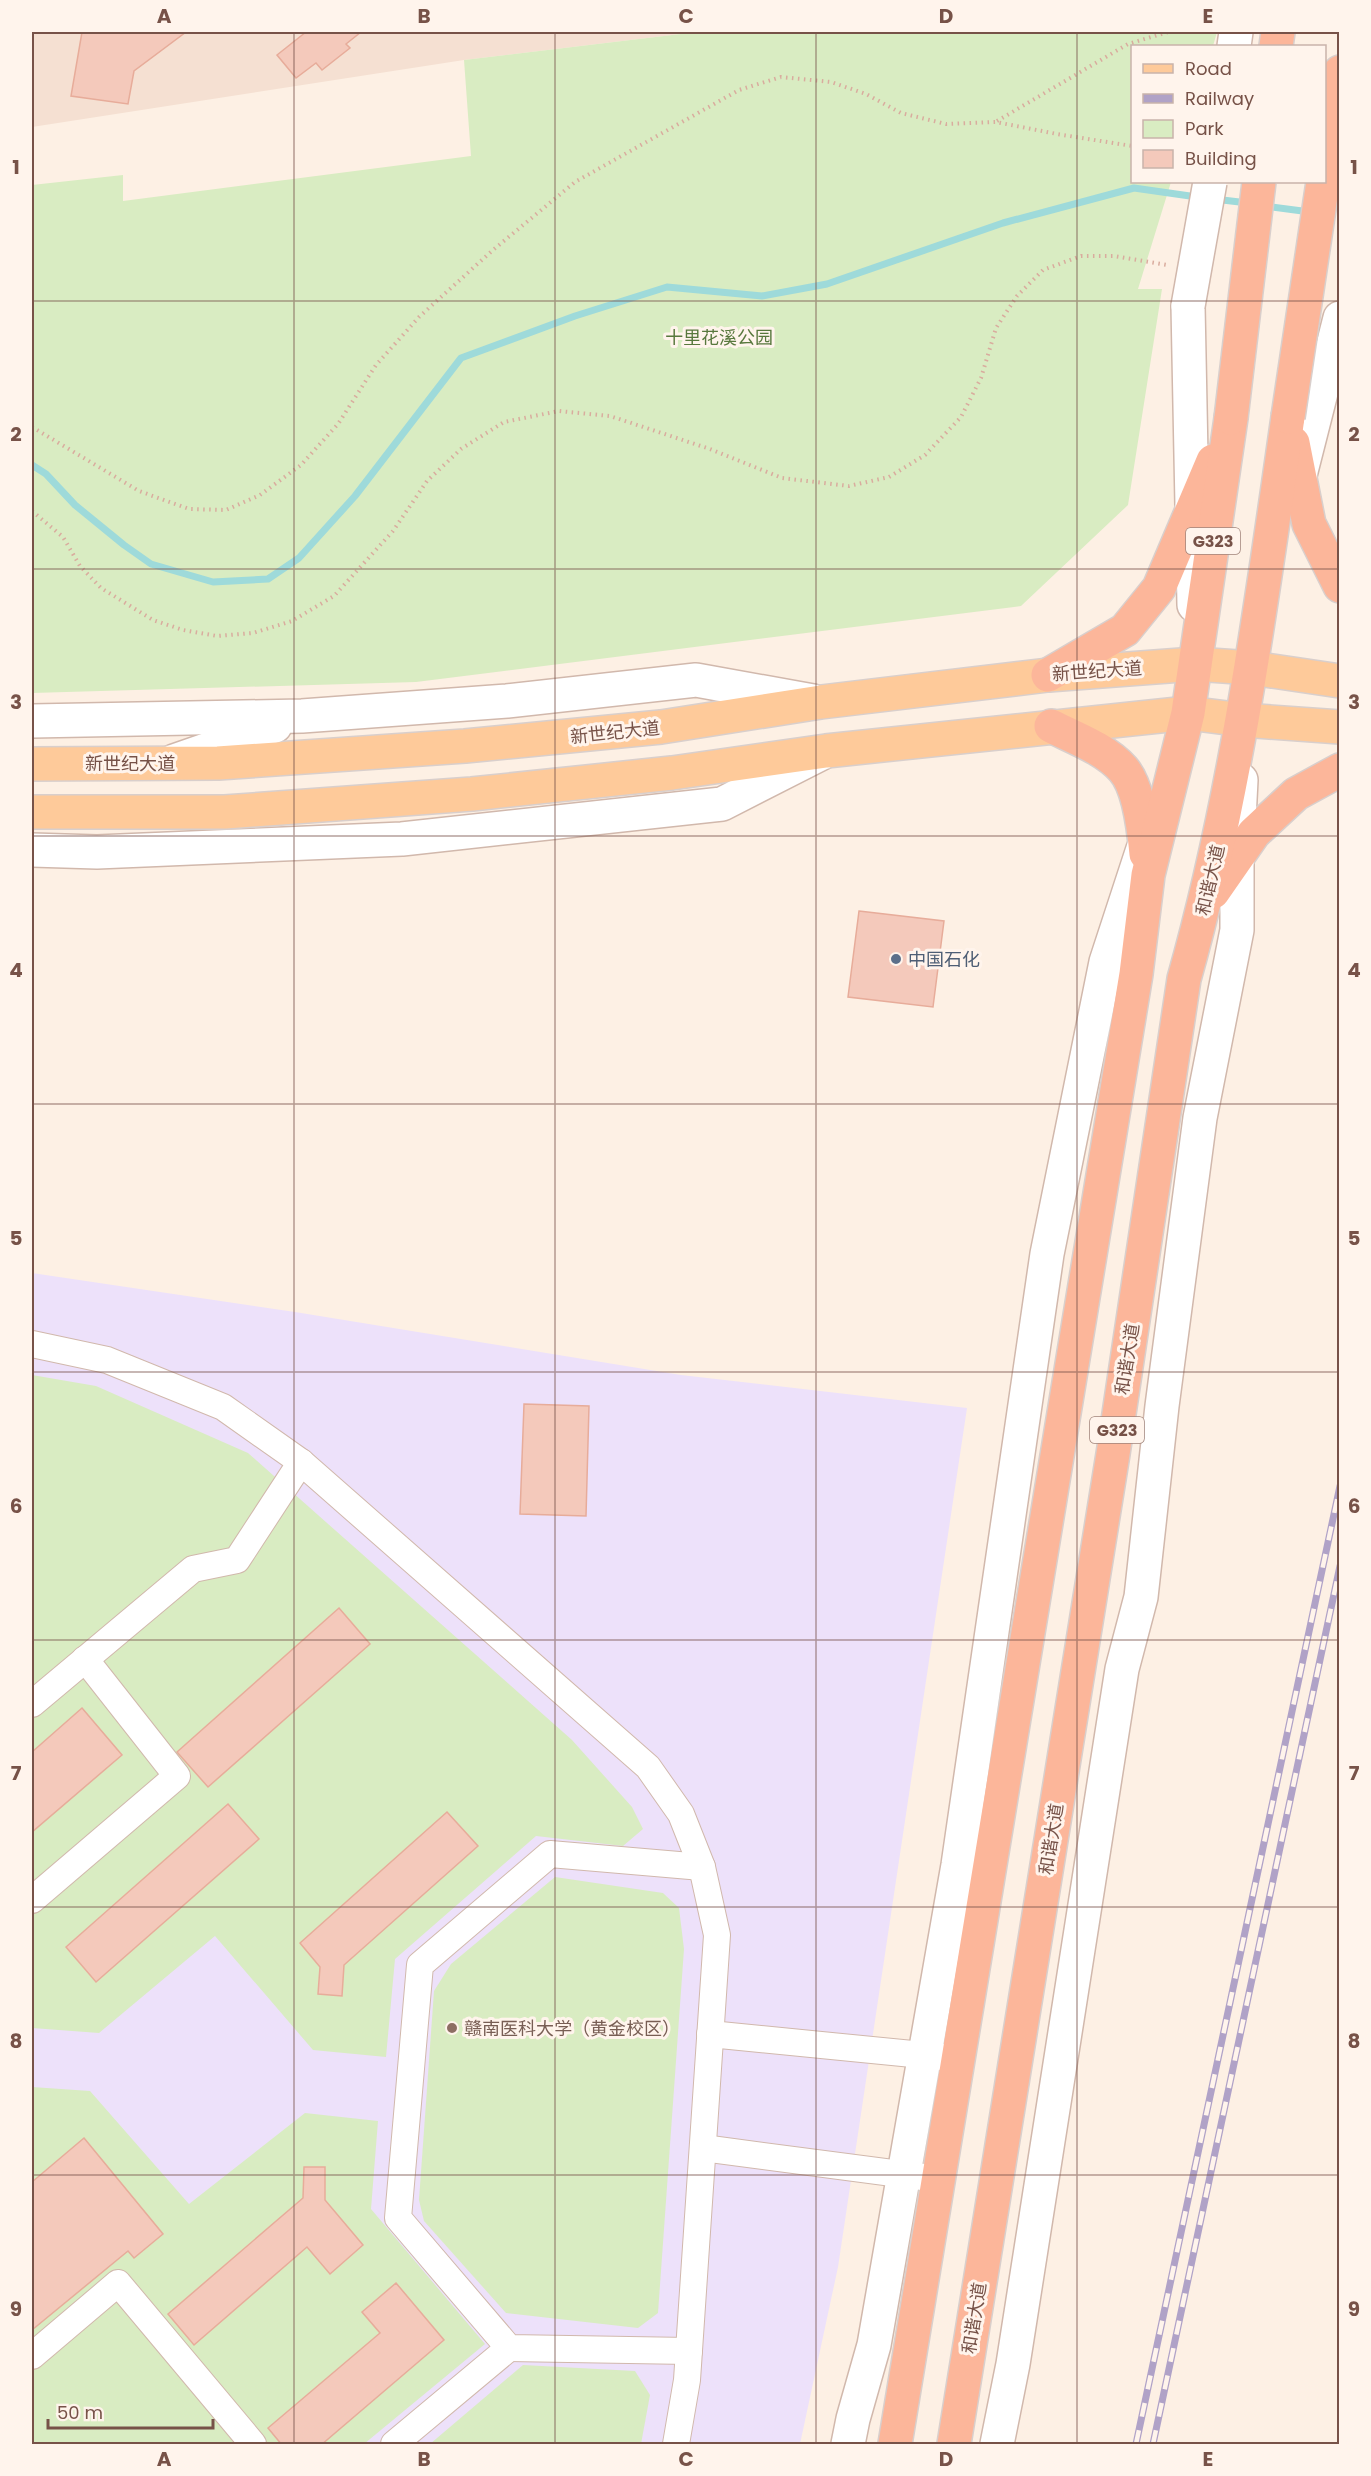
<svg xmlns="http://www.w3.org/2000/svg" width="1371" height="2476" font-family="Poppins,'Noto Sans SC',sans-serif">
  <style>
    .residential { fill: #f5e0d2 }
    .education { fill: #ede1fa }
    .green { fill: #d9ecc2 }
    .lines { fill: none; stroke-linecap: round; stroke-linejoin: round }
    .stream { stroke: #9edada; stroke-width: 7 }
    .building { fill: #f4c9bb; stroke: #e7ac9a; stroke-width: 1.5 }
    .minor-casing { stroke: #d1b8ac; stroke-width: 28 }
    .tertiary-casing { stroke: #d1b8ac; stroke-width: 36 }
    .primary-casing { stroke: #d9cfcc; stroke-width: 36 }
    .trunk-casing { stroke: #d9cfcc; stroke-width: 36 }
    .path { stroke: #d9ac9e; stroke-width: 4; stroke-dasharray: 1.5 4.5; stroke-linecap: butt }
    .minor { stroke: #fff; stroke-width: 26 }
    .tertiary { stroke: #fff; stroke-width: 33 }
    .primary { stroke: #feca9a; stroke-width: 33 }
    .trunk { stroke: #fcb69a; stroke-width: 33 }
    .rail-casing { stroke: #b0a2c7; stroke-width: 7 }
    .rail { stroke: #fff4ec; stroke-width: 4.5; stroke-dasharray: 14; stroke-linecap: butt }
    .tertiary-bridge-casing { stroke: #d1b8ac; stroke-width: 36; stroke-linecap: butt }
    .trunk-bridge-casing { stroke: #d9cfcc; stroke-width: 36; stroke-linecap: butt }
    .tertiary-bridge { stroke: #fff; stroke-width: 33 }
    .trunk-bridge { stroke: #fcb69a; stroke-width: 33 }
    .grid { fill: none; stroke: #775248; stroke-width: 1.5; stroke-opacity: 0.55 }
    .service-dot { fill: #5c6f8a; stroke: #fff4ec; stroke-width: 2 }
    .education-dot { fill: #8d6e63; stroke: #fff4ec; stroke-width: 2 }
    .labels { text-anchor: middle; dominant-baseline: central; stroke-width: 6; stroke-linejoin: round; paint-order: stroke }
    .shield { fill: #fff4ec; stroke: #a08379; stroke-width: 1.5 }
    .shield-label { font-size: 16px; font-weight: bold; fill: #775248 }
    .park-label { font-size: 18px; fill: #58783d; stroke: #fff4ec }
    .street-label { font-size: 18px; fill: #775248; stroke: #fff4ec }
    .service-label { font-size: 18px; fill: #4e5e75; stroke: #fff4ec; text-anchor: start }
    .education-label { font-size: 18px; fill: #785e54; stroke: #fff4ec; text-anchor: start }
    .neatline { fill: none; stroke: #775248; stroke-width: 2 }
    .grid-label { font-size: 20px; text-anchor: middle; font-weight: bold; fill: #775248 }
  </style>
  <rect width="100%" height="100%" fill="#fdf0e4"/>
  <path class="residential" d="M33 32H697L464 60 32 127Z"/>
  <path class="education" d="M32 1273 295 1312 681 1375 967 1408 838 2267 800 2444H32Z"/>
  <g class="green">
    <path d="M697 32H1217L1213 46H1132V182H1171L1138 289H1162L1128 505 1021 606 416 682 32 693V185L123 175V201L471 156 464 60Z"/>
    <path d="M32 1375 96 1386 248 1453 572 1740 632 1807 643 1829 623 1846 536 1836 395 1959 386 2057 313 2050 215 1936 99 2033 32 2028Z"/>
    <path d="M555 1877 663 1893 679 1908 684 1949 658 2313 638 2328 506 2313 424 2221 419 2200 434 1991 451 1964Z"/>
    <path d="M32 2087 90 2091 189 2204 305 2113 378 2121 371 2209 485 2344 364 2444H32Z"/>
    <path d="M523 2365 635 2371 650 2395 641 2444H430Z"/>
  </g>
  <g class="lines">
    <g class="stream">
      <path d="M1214 199 1248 203"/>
      <path d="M1265 206 1310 212"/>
      <path d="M32 465 46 474 75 505 124 545 151 564 213 582 268 579 299 558 355 496 461 358 575 316 667 287 762 296 827 284 1003 223 1134 188 1197 197"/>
    </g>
  </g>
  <g class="building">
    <path d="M82 32H186L134 71 128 104 71 96Z"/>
    <path d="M306 32H361L346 44 350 48 322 70 316 63 296 78 277 55Z"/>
    <path d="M859 911 944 921 933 1007 848 997Z"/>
    <path d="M524 1404 589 1406 586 1516 520 1514Z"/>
    <path d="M339 1608 370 1644 208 1787 177 1752Z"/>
    <path d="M82 1708 122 1755 32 1832V1752Z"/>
    <path d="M228 1804 259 1839 96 1982 66 1947Z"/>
    <path d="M447 1812 478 1846 344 1965 342 1996 318 1994 320 1967 300 1943Z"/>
    <path d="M84 2138 163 2234 134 2258 128 2251 32 2330V2182Z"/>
    <path d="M304 2167H325V2200L363 2245 330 2274 307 2247 194 2345 168 2314 303 2198Z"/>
    <path d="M396 2283 444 2340 321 2445H282L268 2428 380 2333 362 2312Z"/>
  </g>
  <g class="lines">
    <defs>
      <g id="minor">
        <path d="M32 1344 107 1360 223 1407 301 1462 648 1767 681 1814 702 1867 717 1935 687 2380 676 2444"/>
        <path d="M32 1704 193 1569 237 1560 301 1462"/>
        <path d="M32 1900 177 1776 85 1659"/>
        <path d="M710 2034 943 2057"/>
        <path d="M703 2148 923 2177"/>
        <path d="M689 2351 509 2348 398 2218 420 1965 550 1854 702 1867"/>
        <path d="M32 2356 118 2283 253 2444"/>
        <path d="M394 2444 509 2348"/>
      </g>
      <g id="tertiary">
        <path d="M1234 46 1236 32"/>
        <path d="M1188 306 1194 605"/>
        <path d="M1298 483 1340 318"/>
        <path d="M32 721 302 716 507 701 696 680 813 701"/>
        <path d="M174 761 275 726"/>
        <path d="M32 850 97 852 402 839 722 804 822 753"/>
        <path d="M848 2444 853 2419 874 2345 958 1865 1047 1254 1106 962 1143 849"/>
        <path d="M997 2444 1013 2364 1122 1669 1141 1597 1162 1406 1200 1118 1237 930V858L1241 780"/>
      </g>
      <g id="primary">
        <path d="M32 764 218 763 465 746 661 727 821 702 1048 675 1195 664 1252 668 1340 681"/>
        <path d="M32 812H225L472 794 672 773 826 751 1188 713 1243 720 1340 727"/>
      </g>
      <g id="trunk">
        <path d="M1276 46 1278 32"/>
        <path d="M1324 172 1340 72"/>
        <path d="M1293 443 1309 524 1340 586"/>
        <path d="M1048 675 1125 630 1159 588 1213 461"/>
        <path d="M1051 726C1075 738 1105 749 1123 769 1139 787 1144 831 1146 854"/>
        <path d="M1213 892 1254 833 1296 794 1340 770"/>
        <path d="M895 2444 1136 974 1148 875 1188 713 1231 418"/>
        <path d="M954 2444 1113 1454 1184 979C1236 795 1261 606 1288 417"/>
      </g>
    </defs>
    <use href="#minor" class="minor-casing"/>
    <use href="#tertiary" class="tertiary-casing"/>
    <use href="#primary" class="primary-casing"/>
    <use href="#trunk" class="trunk-casing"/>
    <g class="path">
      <path d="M997 121 1128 44 1168 32"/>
      <path d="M32 427 139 491 189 509 226 510 260 495 301 465 338 424 376 365 419 317 493 250 575 182 739 90 781 77 831 82 866 94 901 113 946 124 996 122 1057 134 1132 146"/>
      <path d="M32 511 63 537 80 566 101 588 153 620 183 630 217 636 253 633 292 621 334 596 393 531 427 481 461 449 504 422 559 411 610 416 710 449 782 478 849 486 889 477 925 455 961 417 981 378 996 328 1017 296 1043 270 1081 256H1114L1167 265"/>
    </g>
    <use href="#minor" class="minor"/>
    <use href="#tertiary" class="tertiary"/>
    <use href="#primary" class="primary"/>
    <use href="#trunk" class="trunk"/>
    <defs>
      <g id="rail">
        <path d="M1136 2444 1340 1486"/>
        <path d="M1153 2444 1340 1566"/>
      </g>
    </defs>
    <use href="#rail" class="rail-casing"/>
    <use href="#rail" class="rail"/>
    <defs>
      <path id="tertiary-bridge" d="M1188 306 1210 182"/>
      <g id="trunk-bridge">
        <path d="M1288 417 1323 182"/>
        <path d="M1231 418 1259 182"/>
      </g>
    </defs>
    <use href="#tertiary-bridge" class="tertiary-bridge-casing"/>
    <use href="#trunk-bridge" class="trunk-bridge-casing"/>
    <use href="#tertiary-bridge" class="tertiary-bridge"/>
    <use href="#trunk-bridge" class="trunk-bridge"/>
  </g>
  <path class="grid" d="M294 32V2444M555 32V2444M816 32V2444M1077 32V2444M32 301H1340M32 569H1340M32 836H1340M32 1104H1340M32 1372H1340M32 1640H1340M32 1907H1340M32 2175H1340"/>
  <circle class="service-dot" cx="896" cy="959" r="6"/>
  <circle class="education-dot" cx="452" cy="2028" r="6"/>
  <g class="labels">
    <g class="shield">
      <rect x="1186" y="528" width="54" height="26" rx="4.5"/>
      <rect x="1090" y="1417" width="54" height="26" rx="4.5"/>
    </g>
    <g class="shield-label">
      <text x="1213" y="541">G323</text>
      <text x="1117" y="1430">G323</text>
    </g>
    <g class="park-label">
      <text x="719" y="337">十里花溪公园</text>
    </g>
    <g class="street-label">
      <text transform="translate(1097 671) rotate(-4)">新世纪大道</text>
      <text transform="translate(615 732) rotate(-6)">新世纪大道</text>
      <text x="130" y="763">新世纪大道</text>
      <text transform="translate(1210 880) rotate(-77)">和谐大道</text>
      <text transform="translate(1127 1359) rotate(-81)">和谐大道</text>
      <text transform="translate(1051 1839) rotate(-81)">和谐大道</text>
      <text transform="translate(974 2318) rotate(-81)">和谐大道</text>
    </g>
    <g class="service-label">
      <text x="908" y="959">中国石化</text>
    </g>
    <g class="education-label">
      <text x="464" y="2028">赣南医科大学（黄金校区）</text>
    </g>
  </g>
  <rect width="1371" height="2476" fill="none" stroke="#fff4ec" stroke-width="66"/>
  <rect x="1131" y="45" width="195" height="138" fill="#fff4ec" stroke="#c9b3aa" stroke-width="1.5"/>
  <rect x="1143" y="64" width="30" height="9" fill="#feca9a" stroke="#c9b3aa" stroke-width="1.5"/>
  <text x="1185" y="75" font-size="18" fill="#775248">Road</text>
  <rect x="1143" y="94" width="30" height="9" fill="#b0a2c7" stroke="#c9b3aa" stroke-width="1.5"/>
  <text x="1185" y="105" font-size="18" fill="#775248">Railway</text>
  <rect x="1143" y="120" width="30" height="18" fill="#d9ecc2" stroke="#c9b3aa" stroke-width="1.5"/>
  <text x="1185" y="135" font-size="18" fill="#775248">Park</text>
  <rect x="1143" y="150" width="30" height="18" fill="#f4c9bb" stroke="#c9b3aa" stroke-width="1.5"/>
  <text x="1185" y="165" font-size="18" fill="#775248">Building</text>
  <path d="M48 2419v9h165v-9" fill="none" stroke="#775248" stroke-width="3"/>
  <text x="57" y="2419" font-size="18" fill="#775248" stroke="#fff4ec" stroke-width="4.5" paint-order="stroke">50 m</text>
  <rect x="33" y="33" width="1305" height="2410" class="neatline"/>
  <g class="grid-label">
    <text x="164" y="23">A</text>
    <text x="424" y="23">B</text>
    <text x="686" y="23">C</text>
    <text x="946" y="23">D</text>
    <text x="1208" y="23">E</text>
    <text x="16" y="174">1</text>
    <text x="1354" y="174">1</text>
    <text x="16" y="441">2</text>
    <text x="1354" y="441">2</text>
    <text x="16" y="709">3</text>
    <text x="1354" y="709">3</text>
    <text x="16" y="977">4</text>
    <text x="1354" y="977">4</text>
    <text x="16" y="1245">5</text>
    <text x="1354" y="1245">5</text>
    <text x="16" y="1513">6</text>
    <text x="1354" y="1513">6</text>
    <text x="16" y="1780">7</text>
    <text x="1354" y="1780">7</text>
    <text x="16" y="2048">8</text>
    <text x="1354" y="2048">8</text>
    <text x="16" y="2316">9</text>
    <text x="1354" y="2316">9</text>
    <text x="164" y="2466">A</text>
    <text x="424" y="2466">B</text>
    <text x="686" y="2466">C</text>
    <text x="946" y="2466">D</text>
    <text x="1208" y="2466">E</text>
  </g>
</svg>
